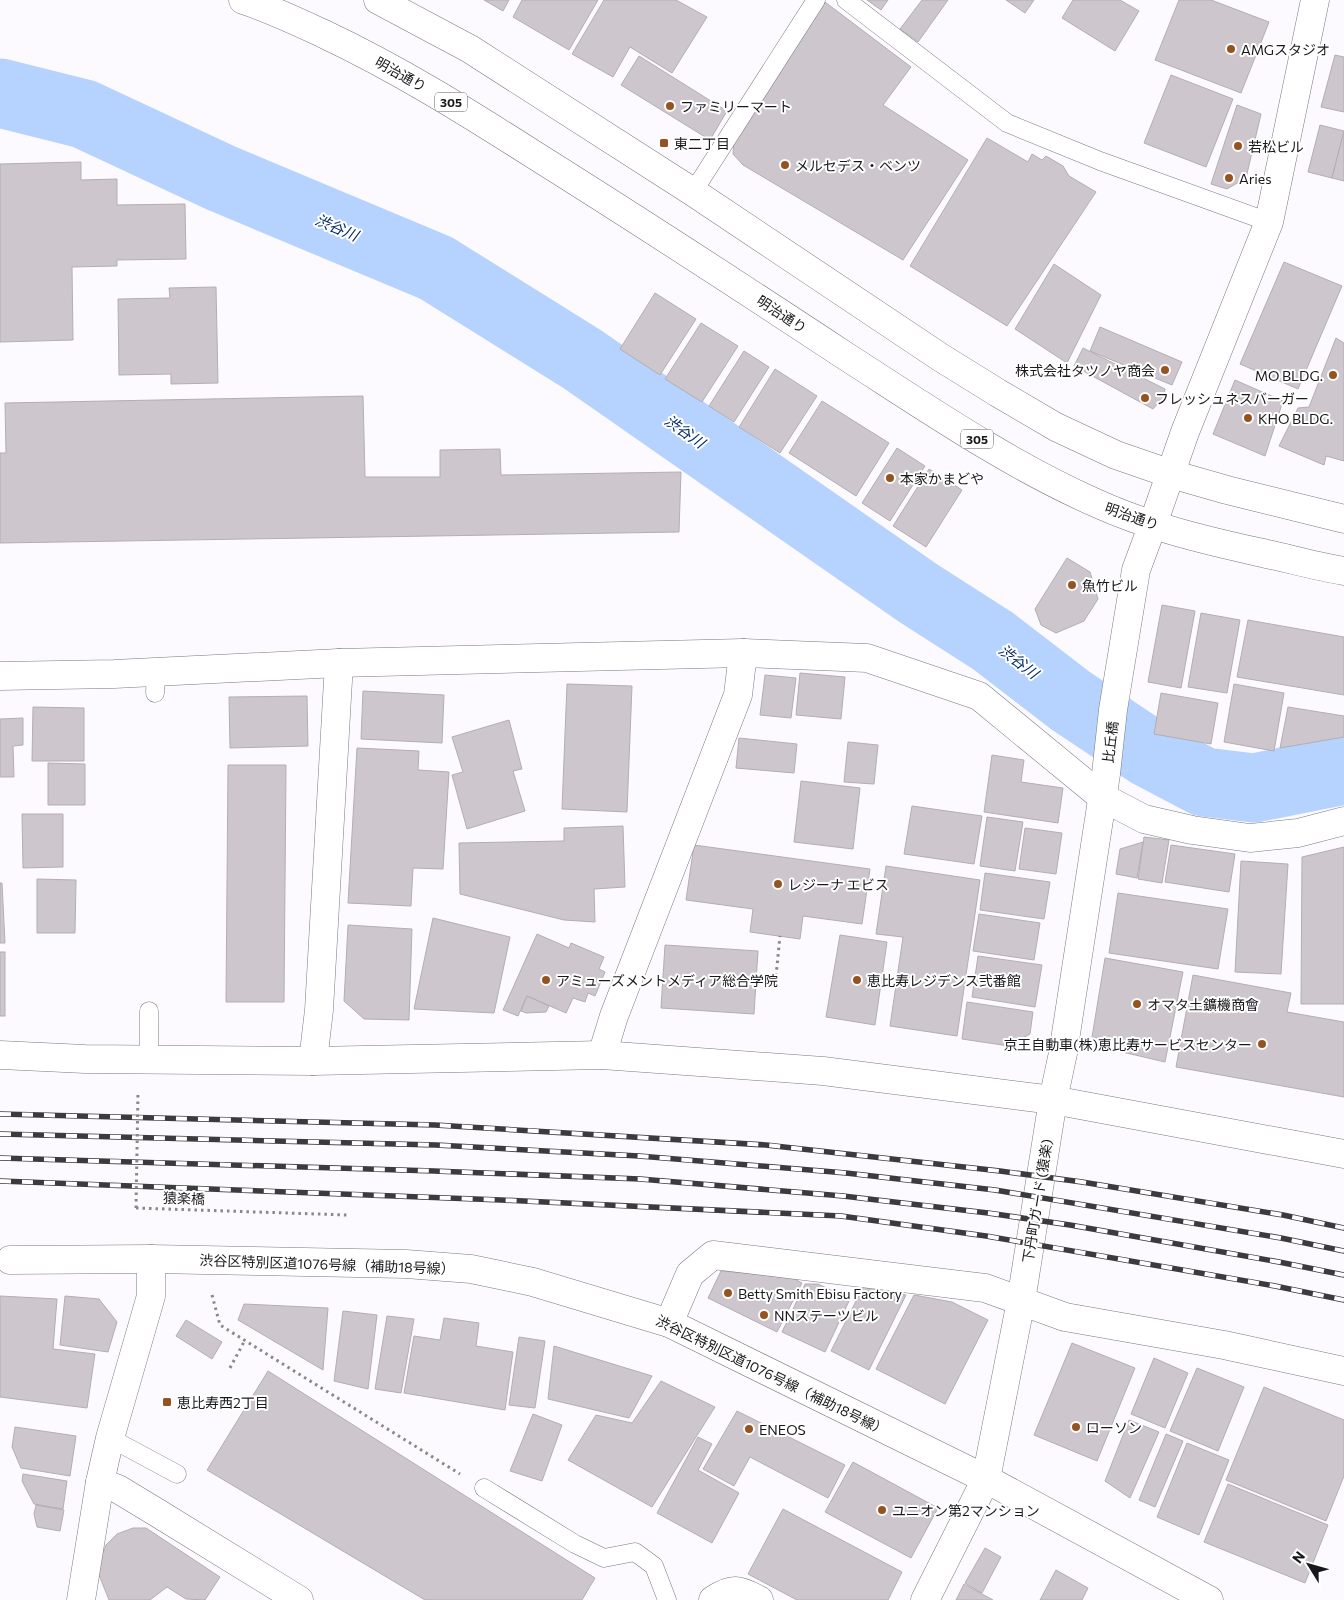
<svg xmlns="http://www.w3.org/2000/svg" width="1344" height="1600" font-family="Commissioner,'Noto Sans JP',sans-serif">
  <style>
    .lines { fill: none; stroke-linecap: round; stroke-linejoin: round }
    .river { stroke: #b6d2fe; stroke-width: 69 }
    .building { fill: #cdc6cd; stroke: #b4adb4 }
    .lane-casing { stroke: #7b7880; stroke-width: 19 }
    .street-casing { stroke: #7b7880; stroke-width: 29 }
    .secondary-casing { stroke: #7b7880; stroke-width: 29 }
    .primary-casing { stroke: #7b7880; stroke-width: 29 }
    .path { stroke: #88878a; stroke-width: 3; stroke-dasharray: 2.5 4; stroke-linecap: butt }
    .lane { stroke: #fff; stroke-width: 18 }
    .street { stroke: #fff; stroke-width: 28 }
    .secondary { stroke: #fff; stroke-width: 28 }
    .primary { stroke: #fff; stroke-width: 28 }
    .rail-casing { stroke: #3c3a3e; stroke-width: 5.5 }
    .rail { stroke: #fff; stroke-width: 4; stroke-dasharray: 11; stroke-linecap: butt }
    .path-bridge { stroke: #88878a; stroke-width: 3; stroke-dasharray: 2.5 4; stroke-linecap: butt }
    .poi-dot { fill: #955322; stroke: #fff; stroke-width: 2 }
    .labels { text-anchor: middle; dominant-baseline: central; stroke-width: 4; stroke-linejoin: round; paint-order: stroke }
    .shield { fill: #fff; stroke: #5e5d5f; stroke-width: 1 }
    .shield-label { font-size: 12px; font-weight: bold; fill: #19181b }
    .poi-label { font-size: 14px; fill: #19181b; stroke: #fff; text-anchor: start }
    .street-label { font-size: 14px; fill: #19181b; stroke: #fff }
    .water-label { font-size: 15px; font-style: italic; fill: #062e6c; stroke: #fff }
  </style>
  <rect width="100%" height="100%" fill="#fcfafe"/>
  <g class="lines">
    <path class="river" d="M0 93 84 114 221 178 436 268 582 359 918 593 993 641 1071 701 1149 753 1204 782 1254 788 1344 770"/>
  </g>
  <g class="building">
    <path d="M484 0H509L503 11Z"/>
    <path d="M522 0H598L569 50 513 17Z"/>
    <path d="M604 0H676L707 17 672 73 630 47 613 77 572 54Z"/>
    <path d="M867 0H888L881 10Z"/>
    <path d="M922 0H948L918 42 900 29Z"/>
    <path d="M1006 0H1034L1025 13Z"/>
    <path d="M1073 0H1120L1139 11 1115 51 1062 18Z"/>
    <path d="M1179 0H1211L1269 22 1241 93 1155 60Z"/>
    <path d="M825 2 911 67 883 105 968 160 903 260 743 165 733 154 734 141Z"/>
    <path d="M1335 55 1344 57V112L1321 107Z"/>
    <path d="M639 56 727 111 710 140 621 85Z"/>
    <path d="M1171 75 1233 99 1206 167 1144 143Z"/>
    <path d="M1237 105 1261 114 1246 178 1227 189 1211 184Z"/>
    <path d="M1320 125 1344 131 1332 178 1308 172Z"/>
    <path d="M1344 131V181L1332 178Z"/>
    <path d="M987 138 1028 162 1032 154 1042 160 1046 156 1063 166 1069 176 1096 192 1007 326 910 266Z"/>
    <path d="M81 162V180L117 179V205L185 204 186 259 117 260V266L72 267 73 340 0 342V164Z"/>
    <path d="M1284 262 1342 286 1298 389 1240 364Z"/>
    <path d="M1054 264 1101 295 1067 363 1015 329Z"/>
    <path d="M216 287 218 383 171 384V374L119 375 118 299 170 298 169 288Z"/>
    <path d="M655 293 696 319 660 375 620 349Z"/>
    <path d="M701 323 738 346 702 402 665 379Z"/>
    <path d="M1100 327 1182 362 1172 385 1090 351Z"/>
    <path d="M1336 338 1344 343V461L1326 456 1324 465 1279 446 1298 408 1309 407Z"/>
    <path d="M1083 348 1165 389 1164 396 1153 409 1074 366Z"/>
    <path d="M744 351 769 367 734 422 709 406Z"/>
    <path d="M775 369 817 396 780 453 739 427Z"/>
    <path d="M1235 380 1283 401 1265 456 1213 434Z"/>
    <path d="M363 396 365 477H440V450L500 449 501 475 681 472 679 532 0 543V453H6L5 403Z"/>
    <path d="M822 401 889 443 856 496 789 453Z"/>
    <path d="M897 448 925 466 890 521 862 503Z"/>
    <path d="M929 469 962 490 926 547 893 526Z"/>
    <path d="M1067 558 1090 572 1098 599 1084 621 1056 633 1041 625 1035 609Z"/>
    <path d="M1162 605 1195 611 1181 688 1148 682Z"/>
    <path d="M1201 613 1240 620 1227 693 1188 687Z"/>
    <path d="M1248 620 1344 637V695L1237 677Z"/>
    <path d="M800 673 845 677 841 719 796 715Z"/>
    <path d="M765 675 796 678 791 718 760 715Z"/>
    <path d="M567 684 632 686 627 812 562 809Z"/>
    <path d="M1234 684 1284 693 1274 751 1224 742Z"/>
    <path d="M363 691 444 695 442 743 361 739Z"/>
    <path d="M1161 693 1218 703 1211 744 1154 734Z"/>
    <path d="M307 696 308 746 230 748 229 697Z"/>
    <path d="M33 707 84 708V761H32Z"/>
    <path d="M1288 707 1344 716V737L1280 748Z"/>
    <path d="M23 718V745L13 746 14 777H0V719Z"/>
    <path d="M509 720 522 769 513 771 525 811 467 829 452 775 463 772 452 737Z"/>
    <path d="M739 738 797 744 794 773 736 768Z"/>
    <path d="M848 742 878 745 874 784 844 782Z"/>
    <path d="M357 748 419 751 418 770 449 772 443 869 413 868 411 906 348 903Z"/>
    <path d="M992 755 1024 760 1021 782 1063 788 1058 823 984 812Z"/>
    <path d="M48 763 85 764V805H48Z"/>
    <path d="M228 765H286L284 1002H226Z"/>
    <path d="M801 781 860 788 853 849 794 842Z"/>
    <path d="M912 806 982 816 974 864 904 854Z"/>
    <path d="M22 814H63V867L23 868Z"/>
    <path d="M987 817 1023 822 1015 871 980 866Z"/>
    <path d="M623 826 625 887 594 889 595 922 564 920 460 894 459 843 564 841V828Z"/>
    <path d="M1025 828 1062 833 1056 874 1019 869Z"/>
    <path d="M1144 837 1169 840 1162 883 1138 879Z"/>
    <path d="M1143 842 1137 878 1116 874 1120 849Z"/>
    <path d="M694 845 870 869 862 924 803 916 800 939 750 932 753 909 686 900Z"/>
    <path d="M1171 845 1235 854 1229 892 1165 882Z"/>
    <path d="M1344 847V1004H1301L1302 857Z"/>
    <path d="M1241 861 1288 864 1281 974 1235 972Z"/>
    <path d="M886 866 980 880 957 1036 890 1026 903 937 876 934Z"/>
    <path d="M985 873 1050 882 1044 919 980 910Z"/>
    <path d="M37 879 76 880 75 933H37Z"/>
    <path d="M0 883H2L5 943H0Z"/>
    <path d="M1118 893 1228 909 1218 969 1109 953Z"/>
    <path d="M979 914 1040 923 1034 960 973 951Z"/>
    <path d="M433 918 510 937 494 1013 414 1009Z"/>
    <path d="M348 925 412 929 409 1020 364 1019 344 1001Z"/>
    <path d="M537 934 569 948 571 943 604 957 599 969 605 972 595 996 588 993 585 1002 573 998 566 1013 527 996 518 1016 503 1010Z"/>
    <path d="M840 935 887 942 875 1025 826 1017Z"/>
    <path d="M665 945 758 951 754 1014 661 1008Z"/>
    <rect x="0" y="952" width="5" height="64"/>
    <path d="M978 956 1042 965 1035 1007 972 997Z"/>
    <path d="M1105 958 1183 972 1165 1062 1118 1051V1041L1092 1037Z"/>
    <path d="M1193 975 1291 993 1287 1012 1344 1022V1097L1176 1067Z"/>
    <path d="M527 996 549 1006 546 1012 526 1013 521 1011Z"/>
    <path d="M967 1002 1033 1012 1030 1034 1009 1046 962 1039Z"/>
    <path d="M721 1271 791 1277 802 1283 777 1332 708 1298Z"/>
    <path d="M805 1284H818L850 1299 825 1352 782 1332Z"/>
    <path d="M863 1287 906 1295 869 1370 831 1351Z"/>
    <path d="M914 1295 952 1302 988 1320 945 1404 876 1369Z"/>
    <path d="M0 1296 57 1299 53 1349 95 1354 87 1408 0 1397Z"/>
    <path d="M65 1296 99 1299 117 1322 108 1352 60 1345Z"/>
    <path d="M244 1304 328 1308 323 1370 238 1320Z"/>
    <path d="M343 1311 377 1315 368 1389 334 1381Z"/>
    <path d="M387 1316 414 1319 401 1393 375 1389Z"/>
    <path d="M444 1318 479 1323 476 1346 513 1352 505 1410 404 1393 414 1336 440 1340Z"/>
    <path d="M186 1320 222 1342 212 1359 176 1336Z"/>
    <path d="M519 1337 545 1341 535 1408 509 1405Z"/>
    <path d="M1072 1343 1135 1368 1097 1461 1034 1435Z"/>
    <path d="M554 1346 652 1376 629 1418 548 1399Z"/>
    <path d="M1154 1358 1188 1373 1165 1428 1131 1414Z"/>
    <path d="M1197 1368 1244 1387 1218 1451 1170 1431Z"/>
    <path d="M268 1371 595 1578 582 1600H425L207 1470Z"/>
    <path d="M661 1381 715 1407 652 1507 568 1460 596 1415 632 1423Z"/>
    <path d="M1264 1387 1344 1420V1476L1326 1521 1226 1480Z"/>
    <path d="M737 1411 845 1465 828 1498 750 1457 734 1486 703 1469Z"/>
    <path d="M533 1414 562 1425 542 1481 510 1471Z"/>
    <path d="M1129 1420 1159 1432 1130 1498 1105 1481Z"/>
    <path d="M15 1427 76 1436 70 1476 21 1468 12 1447Z"/>
    <path d="M1166 1434 1183 1441 1155 1507 1139 1500Z"/>
    <path d="M698 1437 712 1444 698 1470 739 1493 712 1543 657 1513Z"/>
    <path d="M1187 1443 1229 1460 1199 1535 1157 1517Z"/>
    <path d="M853 1462 938 1508 911 1558 825 1512Z"/>
    <path d="M23 1474 67 1481 63 1509 34 1504 22 1481Z"/>
    <path d="M1228 1484 1328 1525 1305 1583 1204 1542Z"/>
    <path d="M36 1505 64 1510 60 1531 37 1527 34 1514Z"/>
    <path d="M783 1509 902 1572 888 1600H797L748 1574Z"/>
    <path d="M133 1528H146L220 1577 205 1600 186 1599 167 1587 150 1600H109L99 1575 100 1560 106 1545 117 1534Z"/>
    <path d="M985 1548 1001 1557 982 1593 965 1583Z"/>
    <path d="M1056 1570 1088 1588 1082 1600H1040Z"/>
    <path d="M964 1584 993 1600H956Z"/>
  </g>
  <g class="lines">
    <defs>
      <g id="lane">
        <path d="M846 0 1007 123 1100 161 1269 222"/>
        <path d="M693 192 816 0"/>
        <path d="M155 693 156 672"/>
        <path d="M149 1059V1011"/>
        <path d="M110 1438 177 1474"/>
        <path d="M484 1488 575 1544 604 1558 635 1552 654 1566 667 1600"/>
      </g>
      <g id="street">
        <path d="M0 676 114 674 339 663 743 653 867 658 979 696 1102 797 1144 819 1192 830 1250 838 1298 833 1344 821"/>
        <path d="M0 1055 85 1059 313 1061 602 1055 823 1071 1053 1100"/>
        <path d="M602 1055 614 1016 738 695 743 653"/>
        <path d="M313 1061 319 1010 339 663"/>
        <path d="M669 1323 690 1274 713 1255 985 1288 1065 1317 1224 1345 1344 1371"/>
        <path d="M100 1482 118 1489 156 1512 299 1600"/>
        <path d="M81 1600 100 1482 110 1438 151 1296V1259"/>
        <path d="M713 1600C732 1587 739 1589 759 1600"/>
        <path d="M925 1600 986 1479 1021 1301 1053 1100 1063 1053 1106 774 1113 710 1136 570 1153 524"/>
      </g>
      <g id="secondary">
        <path d="M1153 524 1185 432 1269 222 1315 0"/>
        <path d="M1053 1100 1344 1154"/>
        <path d="M10 1260 151 1259 406 1264 471 1269 533 1282 669 1323 986 1479 1209 1600"/>
      </g>
      <g id="primary">
        <path d="M243 0C271 9 298 22 324 34 398 69 467 112 536 156 641 222 744 289 847 357 928 409 1008 464 1096 503 1146 526 1204 540 1258 552 1287 558 1315 566 1344 571"/>
        <path d="M378 0 470 49 693 192 940 357 998 393 1056 427 1116 455 1171 474 1227 490 1344 519"/>
      </g>
    </defs>
    <use href="#lane" class="lane-casing"/>
    <use href="#street" class="street-casing"/>
    <use href="#secondary" class="secondary-casing"/>
    <use href="#primary" class="primary-casing"/>
    <g class="path">
      <path d="M776 976 780 936"/>
      <path d="M136 1208 347 1215"/>
      <path d="M212 1295 220 1325 460 1474"/>
      <path d="M230 1368 245 1340"/>
    </g>
    <use href="#lane" class="lane"/>
    <use href="#street" class="street"/>
    <use href="#secondary" class="secondary"/>
    <use href="#primary" class="primary"/>
    <defs>
      <g id="rail">
        <path d="M0 1114 435 1125 766 1145 1000 1171 1082 1182 1283 1215 1344 1228"/>
        <path d="M0 1134 436 1145 639 1156 846 1173 995 1190 1281 1238 1344 1251"/>
        <path d="M0 1158 434 1171 640 1179 843 1196 988 1213 1070 1225 1279 1262 1344 1275"/>
        <path d="M0 1181 501 1200 841 1216 986 1236 1275 1286 1344 1300"/>
      </g>
    </defs>
    <use href="#rail" class="rail-casing"/>
    <use href="#rail" class="rail"/>
    <path class="path-bridge" d="M136 1208 138 1092"/>
  </g>
  <g class="poi-dot">
    <circle cx="1231" cy="49" r="5"/>
    <circle cx="670" cy="106" r="5"/>
    <rect x="659" y="138" width="10" height="10" rx="2.5"/>
    <circle cx="1238" cy="146" r="5"/>
    <circle cx="785" cy="165" r="5"/>
    <circle cx="1229" cy="178" r="5"/>
    <circle cx="1165" cy="370" r="5"/>
    <circle cx="1333" cy="375" r="5"/>
    <circle cx="1145" cy="398" r="5"/>
    <circle cx="1248" cy="418" r="5"/>
    <circle cx="890" cy="478" r="5"/>
    <circle cx="1072" cy="585" r="5"/>
    <circle cx="778" cy="884" r="5"/>
    <circle cx="546" cy="980" r="5"/>
    <circle cx="857" cy="980" r="5"/>
    <circle cx="1137" cy="1004" r="5"/>
    <circle cx="1262" cy="1044" r="5"/>
    <circle cx="728" cy="1293" r="5"/>
    <circle cx="764" cy="1315" r="5"/>
    <rect x="162" y="1397" width="10" height="10" rx="2.5"/>
    <circle cx="1076" cy="1427" r="5"/>
    <circle cx="749" cy="1429" r="5"/>
    <circle cx="882" cy="1510" r="5"/>
  </g>
  <g class="labels">
    <g class="shield">
      <rect x="435" y="92.5" width="32" height="19" rx="4"/>
      <rect x="961" y="429.5" width="32" height="19" rx="4"/>
    </g>
    <g class="shield-label">
      <text x="451" y="102">305</text>
      <text x="977" y="439">305</text>
    </g>
    <g class="poi-label">
      <text x="1241" y="49">AMGスタジオ</text>
      <text x="680" y="106">ファミリーマート</text>
      <text x="674" y="143">東二丁目</text>
      <text x="1248" y="146">若松ビル</text>
      <text x="795" y="165">メルセデス・ベンツ</text>
      <text x="1239" y="178">Aries</text>
      <text x="1155" y="370" text-anchor="end">株式会社タツノヤ商会</text>
      <text x="1323" y="375" text-anchor="end">MO BLDG.</text>
      <text x="1155" y="398">フレッシュネスバーガー</text>
      <text x="1258" y="418">KHO BLDG.</text>
      <text x="900" y="478">本家かまどや</text>
      <text x="1082" y="585">魚竹ビル</text>
      <text x="788" y="884">レジーナ エビス</text>
      <text x="556" y="980">アミューズメントメディア総合学院</text>
      <text x="867" y="980">恵比寿レジデンス弐番館</text>
      <text x="1147" y="1004">オマタ土鑛機商會</text>
      <text x="1252" y="1044" text-anchor="end">京王自動車(株)恵比寿サービスセンター</text>
      <text x="738" y="1293">Betty Smith Ebisu Factory</text>
      <text x="774" y="1315">NNステーツビル</text>
      <text x="177" y="1402">恵比寿西2丁目</text>
      <text x="1086" y="1427">ローソン</text>
      <text x="759" y="1429">ENEOS</text>
      <text x="892" y="1510">ユニオン第2マンション</text>
    </g>
    <g class="street-label">
      <text transform="translate(401 74) rotate(29)">明治通り</text>
      <text transform="translate(782 314) rotate(33)">明治通り</text>
      <text transform="translate(1132 516) rotate(19)">明治通り</text>
      <text transform="translate(1110 742) rotate(-83)">比丘橋</text>
      <text transform="translate(184 1198) rotate(2)">猿楽橋</text>
      <text transform="translate(1037 1201) rotate(-81)">下丹町ガード (猿楽)</text>
      <text transform="translate(327 1264) rotate(2)">渋谷区特別区道1076号線（補助18号線）</text>
      <text transform="translate(772 1375) rotate(26)">渋谷区特別区道1076号線（補助18号線）</text>
    </g>
    <g class="water-label">
      <text transform="translate(337 227) rotate(23)">渋谷川</text>
      <text transform="translate(685 431) rotate(35)">渋谷川</text>
      <text transform="translate(1019 661) rotate(38)">渋谷川</text>
    </g>
  </g>
  <g transform="translate(1309 1565) rotate(307)" stroke="#ffffff" stroke-width="4" paint-order="stroke">
  <path d="M0-4L9 19L0 12L-9 19Z" fill="#19181b"/>
  <text y="-8" font-size="14" font-weight="bold" text-anchor="middle" fill="#19181b">N</text>
  </g>
</svg>
